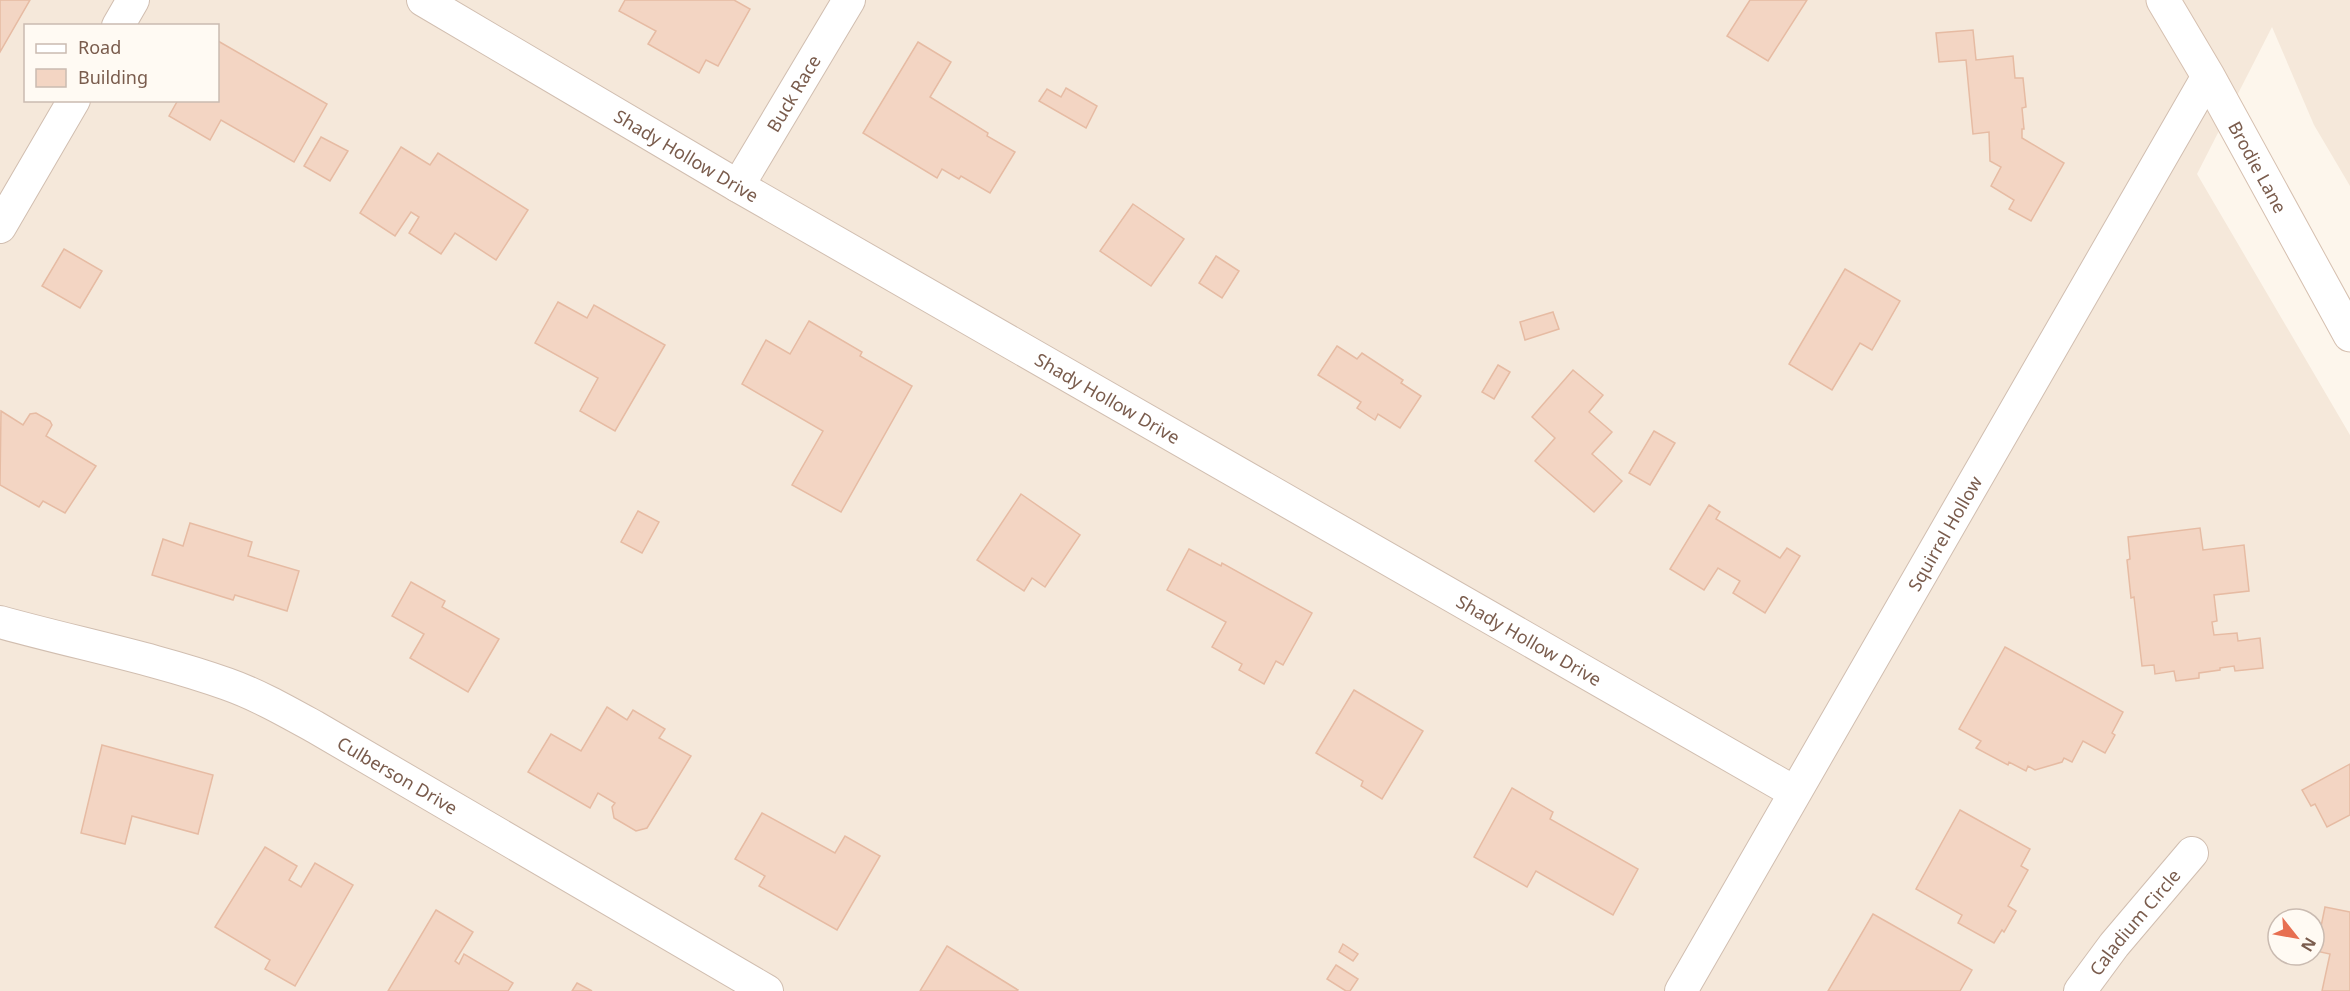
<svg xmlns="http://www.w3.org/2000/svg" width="2350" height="991" font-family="'Noto Sans',sans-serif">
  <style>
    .residential { fill: #f5e8da; fill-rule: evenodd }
    .building { fill: #f3d5c3; stroke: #e6bba3; stroke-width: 1.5 }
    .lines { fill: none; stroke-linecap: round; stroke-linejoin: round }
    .minor-casing { stroke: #d1beb0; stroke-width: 34 }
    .secondary-casing { stroke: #d6c0b0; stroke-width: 35 }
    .minor { stroke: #fff; stroke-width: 32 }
    .secondary { stroke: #fff; stroke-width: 33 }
    .labels { text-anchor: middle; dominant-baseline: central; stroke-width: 6; stroke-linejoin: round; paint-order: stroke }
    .street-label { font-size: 18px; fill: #7a5c4d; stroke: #fffaf3 }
  </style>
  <rect width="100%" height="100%" fill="#fdf6ec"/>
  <path class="residential" d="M0 0H2350V186L2314 125 2272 27 2197 174 2350 435V991H0ZM26 26H218V100H26ZM2278 919H2314V955H2278Z"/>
  <g class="building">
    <path d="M0 0H30L0 52Z"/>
    <path d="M625 0H734L750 9 718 66 706 60 699 73 648 44 656 31 619 11Z"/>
    <path d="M1750 0H1807L1768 61 1727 36Z"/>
    <path d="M1973 30 1976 60 2013 56 2015 78H2023L2026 107 2022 108 2024 129H2022V138L2064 163 2031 221 2009 209 2014 200 1991 186 2001 167 1990 161 1989 132 1973 134 1966 60 1939 62 1936 33Z"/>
    <path d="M218 41 327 104 294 162 221 120 210 140 169 116 178 100H218Z"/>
    <path d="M918 42 951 62 930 97 988 133 987 136 1015 152 990 193 961 176 959 179 942 169 937 178 863 133Z"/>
    <path d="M1066 88 1097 106 1086 128 1039 101 1047 89 1061 97Z"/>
    <path d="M321 137 348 151 330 181 304 166Z"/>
    <path d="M401 147 430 165 438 153 528 210 496 260 455 233 441 254 409 233 419 217 411 212 395 236 360 213Z"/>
    <path d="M1133 204 1184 239 1151 286 1100 251Z"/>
    <path d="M64 249 102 271 80 308 42 286Z"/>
    <path d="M1216 256 1239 271 1222 298 1199 283Z"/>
    <path d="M1845 269 1900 301 1872 350 1860 343 1832 390 1789 364Z"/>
    <path d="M558 302 587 318 594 305 665 345 615 431 580 411 598 378 535 343Z"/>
    <path d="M1553 312 1559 329 1525 340 1520 322Z"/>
    <path d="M809 321 862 352 860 356 912 386 841 512 792 485 823 431 742 384 766 340 790 354Z"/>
    <path d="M1337 346 1357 359 1362 353 1403 380 1401 383 1421 396 1400 428 1378 414 1375 420 1357 408 1361 402 1318 375Z"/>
    <path d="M1498 365 1510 372 1494 399 1482 392Z"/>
    <path d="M1573 370 1603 395 1589 412 1612 432 1592 454 1622 481 1594 512 1535 461 1555 438 1532 417Z"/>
    <path d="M1 411 23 425 30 414 36 413 50 421 52 425 46 436 96 466 65 513 43 501 39 507 0 485Z"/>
    <path d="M1654 431 1675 443 1650 485 1629 473Z"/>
    <path d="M1021 494 1080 535 1045 587 1032 578 1024 591 977 560Z"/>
    <path d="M1709 505 1720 512 1716 519 1780 558 1787 548 1800 556 1765 613 1733 593 1740 581 1718 568 1704 590 1670 569Z"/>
    <path d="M638 511 659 522 642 553 621 542Z"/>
    <path d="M190 523 252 542 248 556 299 571 287 611 235 595 233 600 152 575 163 539 183 546Z"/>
    <path d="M2200 528 2203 550 2244 545 2249 591 2214 595 2217 621 2212 622 2214 635 2237 633 2238 641 2260 638 2263 668 2235 671 2234 666 2220 668V670L2199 673V678L2176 681 2174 671 2155 674 2154 665 2142 666 2134 597 2131 598 2127 560 2130 559 2128 537Z"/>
    <path d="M1189 549 1221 566 1222 563 1312 613 1283 665 1276 661 1264 684 1239 670 1242 664 1212 647 1226 622 1167 590Z"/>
    <path d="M411 582 445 601 442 607 499 639 468 692 410 658 424 634 392 616Z"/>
    <path d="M2005 647 2123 712 2112 733 2115 735 2105 753 2083 741 2072 762 2064 758 2062 762 2035 770 2028 766 2026 771 2009 762 2008 765 1976 748 1981 741 1959 729Z"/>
    <path d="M1354 690 1423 731 1382 799 1361 786 1363 781 1316 753Z"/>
    <path d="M607 707 627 720 633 710 665 729 659 738 691 756 647 828 636 831 614 818 612 807 615 803 598 793 590 808 528 772 551 734 581 751Z"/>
    <path d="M102 745 213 775 198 834 132 816 125 844 81 833Z"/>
    <path d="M2350 764V815L2327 827 2315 804 2311 806 2302 790Z"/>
    <path d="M1512 788 1553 812 1550 819 1638 869 1613 915 1536 871 1527 887 1474 857Z"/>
    <path d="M1960 810 2030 849 2021 866 2028 870 2008 906 2016 911 2004 932 2002 930 1994 943 1958 923 1962 915 1916 889Z"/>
    <path d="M762 813 835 853 845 836 880 856 837 930 759 886 765 876 735 859Z"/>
    <path d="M265 847 297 866 289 880 301 887 315 863 353 885 295 986 265 969 270 960 215 927Z"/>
    <path d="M2325 907 2350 912V991H2322L2330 954 2316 951Z"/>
    <path d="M436 910 473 932 455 961 459 964 464 954 513 983 508 991H388Z"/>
    <path d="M1873 914 1972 970 1960 991H1828Z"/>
    <path d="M1343 944 1358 954 1353 961 1339 952Z"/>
    <path d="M947 946 1018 990 1017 991H920Z"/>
    <path d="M1336 965 1358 979 1350 991H1346L1327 979Z"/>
    <path d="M577 983 592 991H572Z"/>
  </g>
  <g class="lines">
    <defs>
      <g id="minor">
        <path id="s1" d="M423 0 738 186 1794 792"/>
        <path d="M118 26 133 0"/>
        <path id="s2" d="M738 186 849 0"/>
        <path d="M0 227 74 100"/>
        <path id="s3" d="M0 622C75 643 154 658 227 684 258 695 286 711 315 727L767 991"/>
        <path id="s4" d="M1681 991 2208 76"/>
        <path id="s5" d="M2080 991 2114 945 2192 853"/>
      </g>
      <g id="secondary">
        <path id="s6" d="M2163 0 2208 76 2350 335"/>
      </g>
    </defs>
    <use href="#minor" class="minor-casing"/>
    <use href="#secondary" class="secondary-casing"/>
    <use href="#minor" class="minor"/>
    <use href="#secondary" class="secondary"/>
  </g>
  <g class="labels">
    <g class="street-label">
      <text stroke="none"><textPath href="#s2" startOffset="108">Buck Race</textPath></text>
      <text stroke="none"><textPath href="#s1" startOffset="306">Shady Hollow Drive</textPath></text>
      <text stroke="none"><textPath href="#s6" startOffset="192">Brodie Lane</textPath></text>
      <text stroke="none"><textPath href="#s1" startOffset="792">Shady Hollow Drive</textPath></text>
      <text stroke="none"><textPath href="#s4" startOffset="528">Squirrel Hollow</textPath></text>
      <text stroke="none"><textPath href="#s1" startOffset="1278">Shady Hollow Drive</textPath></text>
      <text stroke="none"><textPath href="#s3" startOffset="429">Culberson Drive</textPath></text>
      <text stroke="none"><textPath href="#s5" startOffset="88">Caladium Circle</textPath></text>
    </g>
  </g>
  <rect x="24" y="24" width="195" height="78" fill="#fffaf3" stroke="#cabbb1" stroke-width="1.5"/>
  <rect x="36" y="44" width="30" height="9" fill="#ffffff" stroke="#cabbb1" stroke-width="1.5"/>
  <text x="78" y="54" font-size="18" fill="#7a5c4d">Road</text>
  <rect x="36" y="69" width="30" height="18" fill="#f3d5c3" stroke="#cabbb1" stroke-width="1.5"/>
  <text x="78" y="84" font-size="18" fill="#7a5c4d">Building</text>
  <g transform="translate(2296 937) rotate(121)"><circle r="28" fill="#fffaf3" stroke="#cabbb1" stroke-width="1.5"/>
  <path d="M0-4.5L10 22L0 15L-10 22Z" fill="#e76f51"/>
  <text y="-9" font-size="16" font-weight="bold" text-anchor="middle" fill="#7a5c4d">N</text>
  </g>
</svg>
